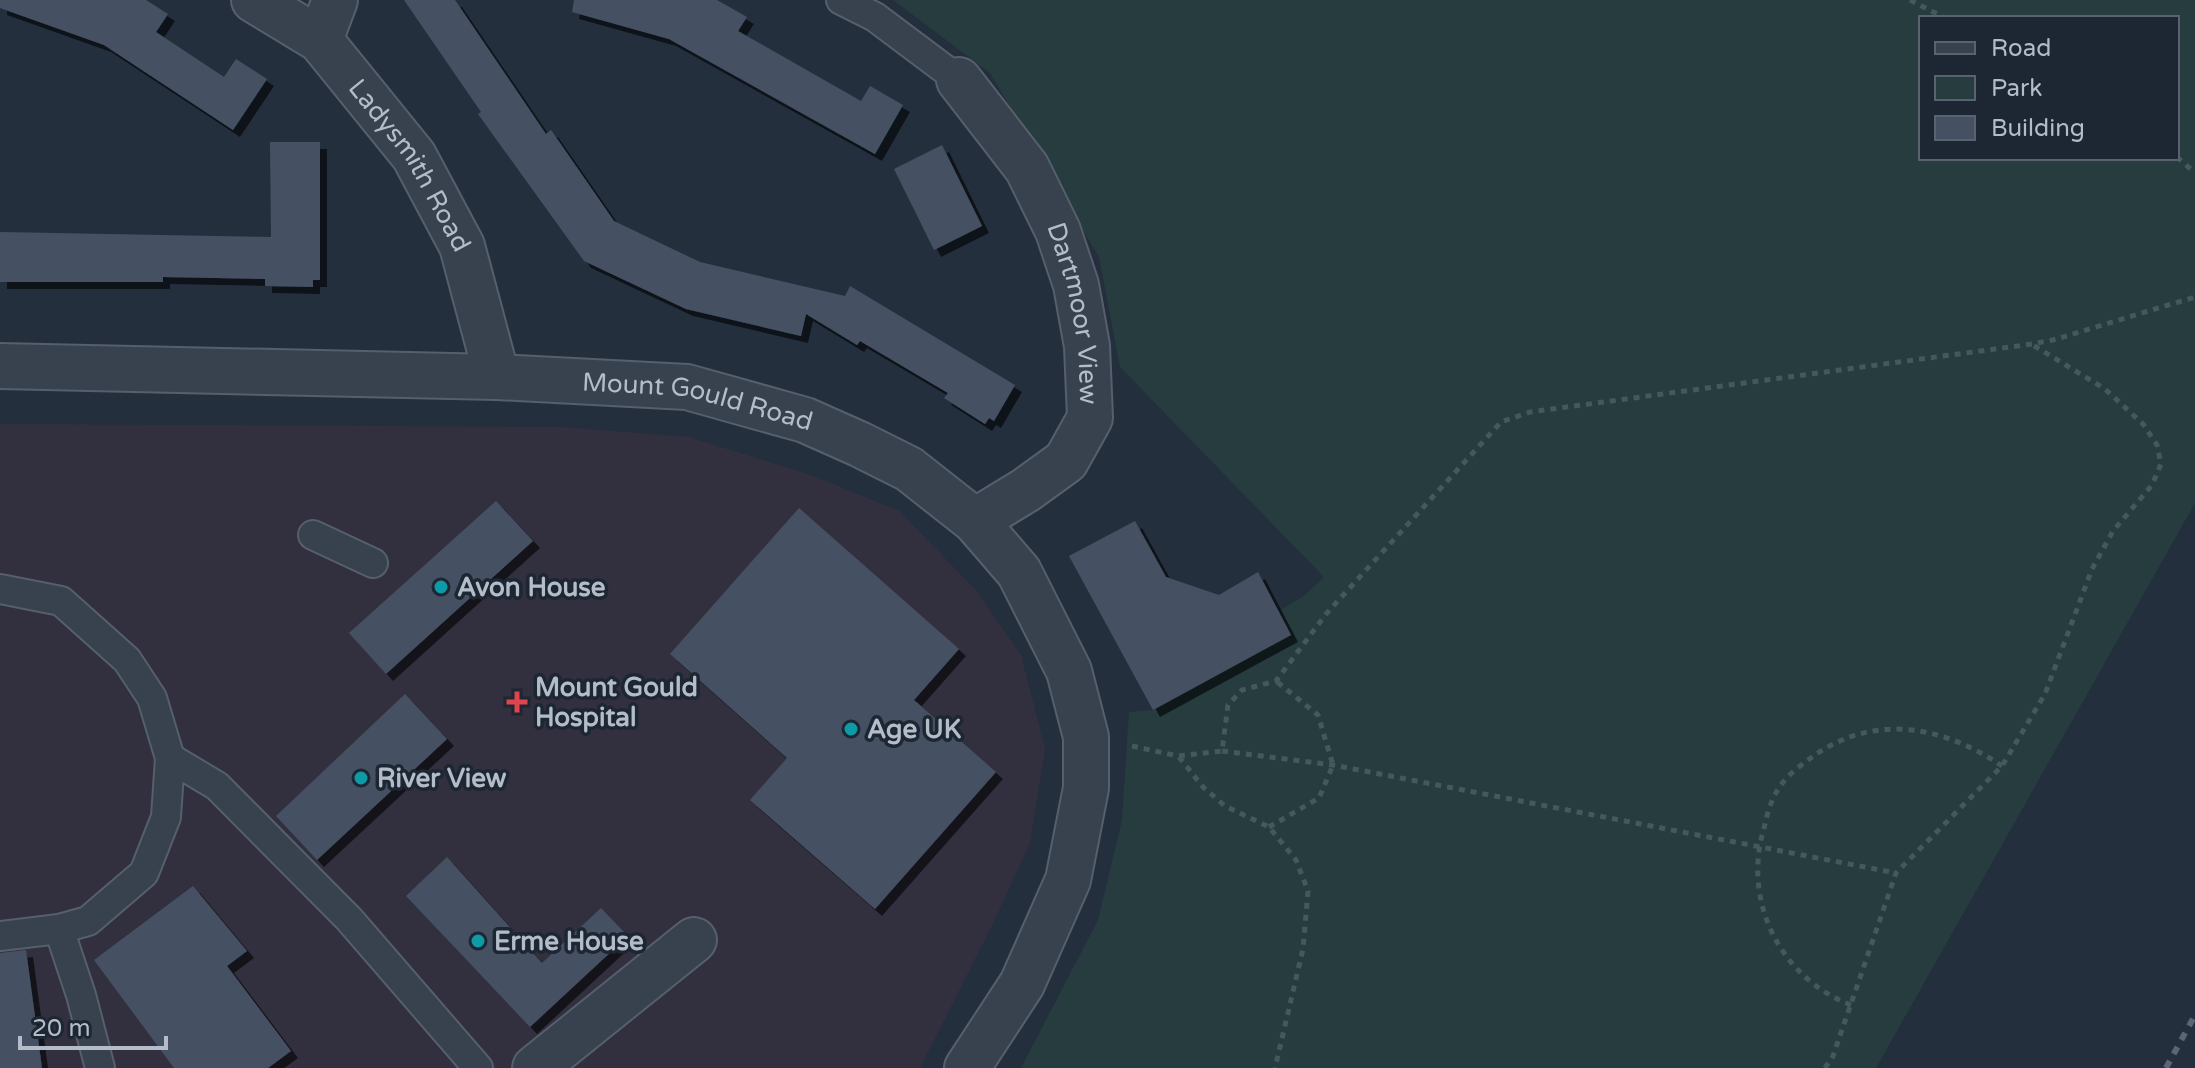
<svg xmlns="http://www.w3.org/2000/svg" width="2195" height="1068" font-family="'Varela Round',sans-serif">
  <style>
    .medical { fill: #32303f }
    .green { fill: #263c3f; fill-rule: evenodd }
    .building { fill: #455162; filter: url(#shadow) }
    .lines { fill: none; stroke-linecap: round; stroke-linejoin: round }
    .lane-casing { stroke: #565f6c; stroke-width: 32 }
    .street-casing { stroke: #565f6c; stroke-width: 48 }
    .path { stroke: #44595c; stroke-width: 5; stroke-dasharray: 6 6; stroke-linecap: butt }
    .lane { stroke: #38414e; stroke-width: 28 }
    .street { stroke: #38414e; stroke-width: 44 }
    .rail { stroke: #5a6575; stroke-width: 6; stroke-dasharray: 8 8; stroke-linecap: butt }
    .culture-dot { fill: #0f9aa8; stroke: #1d2633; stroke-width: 3 }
    .health-dot { fill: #e0444e; stroke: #1d2633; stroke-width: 3 }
    .labels { text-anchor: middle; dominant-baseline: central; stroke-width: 7; stroke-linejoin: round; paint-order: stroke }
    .street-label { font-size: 26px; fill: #b4bcc9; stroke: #1d2633 }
    .poi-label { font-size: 26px; font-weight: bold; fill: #b4bcc9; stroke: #1d2633; text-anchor: start }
  </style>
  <defs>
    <filter id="shadow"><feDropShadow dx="7" dy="7" stdDeviation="0" flood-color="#0009"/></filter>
  </defs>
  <rect width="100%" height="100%" fill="#242f3e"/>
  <path class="medical" d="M0 424 561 427 689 437 814 476 899 511 974 588 1021 655 1045 749 1030 843 995 919 920 1068H0Z"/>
  <path class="green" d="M893 0H2195V503L1876 1068H1021L1098 920 1122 820 1129 712 1153 710 1291 635 1279 611 1304 596 1324 577 1120 367 1099 257 990 73ZM1921 18H2177V158H1921Z"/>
  <g class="building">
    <path d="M0 0H146L168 14 156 32 224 77 236 59 267 79 233 130 104 45 0 8Z"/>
    <path d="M404 0H455L546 134 551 130 614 221 700 262 845 296 850 286 1015 385 994 421 989 418 985 424 944 398 948 393 860 341 857 345 806 314 801 336 686 309 584 261 478 114 481 112Z"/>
    <path d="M574 0H717L747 17 738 31 861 101 870 86 903 105 875 154 669 39 572 12Z"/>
    <path d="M270 142H320V280H313V287L265 286V279L163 277V282H0V232L271 237Z"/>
    <path d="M942 145 982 226 934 250 894 169Z"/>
    <path d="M496 501 533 541 386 674 349 633Z"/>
    <path d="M799 508 959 649 914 700 996 772 875 909 750 800 787 758 670 654Z"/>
    <path d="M1135 521 1166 577 1219 595 1258 572 1291 635 1153 710 1069 556Z"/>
    <path d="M405 694 447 739 317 860 276 816Z"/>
    <path d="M447 857 542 963 601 908 628 936 530 1027 406 896Z"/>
    <path d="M193 886 247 951 227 966 291 1051 268 1068H174L94 960Z"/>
    <path d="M26 950 42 1068H0V953Z"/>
  </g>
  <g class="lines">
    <defs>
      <g id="lane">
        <path d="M841 0 875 17 959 80"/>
        <path d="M313 535 373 563"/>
        <path d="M0 589 61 601 127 660 152 698 170 758 166 817 144 873 88 921 59 929 0 936"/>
        <path d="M170 758 217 786 349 919 478 1068"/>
        <path d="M59 929 81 995 100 1068"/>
      </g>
      <g id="street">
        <path id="s1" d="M254 0 320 40 414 156 462 246 497 377"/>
        <path d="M320 40 335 0"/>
        <path id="s2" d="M959 80 1027 168 1058 231 1076 285 1087 346 1090 418 1066 461 1026 490 975 521"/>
        <path id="s3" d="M0 366 497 377 687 387 805 420 859 444 909 469 975 521 1019 572 1069 671 1086 737V788L1068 880 1022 984 967 1068"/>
        <path d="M535 1068 694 940"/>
      </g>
    </defs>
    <use href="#lane" class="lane-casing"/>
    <use href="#street" class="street-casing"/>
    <g class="path">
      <path d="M1910 0 1945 18"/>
      <path d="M2177 157 2195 173"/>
      <path d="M1132 746 1178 756 1222 751 1228 705 1242 690 1276 681 1326 614 1501 422 1530 412 2032 344 2053 340 2195 297"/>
      <path d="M1222 751 1333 765 1896 873"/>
      <path d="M1179 757 1203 787 1225 806 1269 827 1296 860 1308 891 1303 949 1275 1068"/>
      <path d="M1269 827 1319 798 1333 765 1318 715 1276 681"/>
      <path d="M1851 1005C1780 978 1742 901 1764 828 1767 815 1771 799 1779 788 1787 775 1802 764 1815 755 1876 713 1943 726 2002 766"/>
      <path d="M1825 1068 1833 1056 1896 873 2002 766 2045 694 2092 569 2113 531 2152 485 2161 464 2157 445 2143 424 2105 389 2033 345"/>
    </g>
    <use href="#lane" class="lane"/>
    <use href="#street" class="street"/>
    <path class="rail" d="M2166 1068 2195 1015"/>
  </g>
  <g class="culture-dot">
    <circle cx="441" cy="587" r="8"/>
    <circle cx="851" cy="729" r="8"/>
    <circle cx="361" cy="778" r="8"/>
    <circle cx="478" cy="941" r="8"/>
  </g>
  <path class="health-dot" d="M513 690h8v8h8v8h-8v8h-8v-8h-8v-8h8z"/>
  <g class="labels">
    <g class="street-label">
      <text stroke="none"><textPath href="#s1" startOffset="232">Ladysmith Road</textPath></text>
      <text stroke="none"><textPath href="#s2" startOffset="266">Dartmoor View</textPath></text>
      <text stroke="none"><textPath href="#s3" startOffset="700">Mount Gould Road</textPath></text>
    </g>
    <g class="poi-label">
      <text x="457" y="587">Avon House</text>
      <text x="535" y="687">Mount Gould<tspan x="535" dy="30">Hospital</tspan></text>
      <text x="867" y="729">Age UK</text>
      <text x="377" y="778">River View</text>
      <text x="494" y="941">Erme House</text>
    </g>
  </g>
  <rect x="1919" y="16" width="260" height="144" fill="#1d2633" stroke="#59626f" stroke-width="2"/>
  <rect x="1935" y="42" width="40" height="12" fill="#38414e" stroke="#59626f" stroke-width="2"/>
  <text x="1991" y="56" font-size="24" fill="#b4bcc9">Road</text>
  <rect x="1935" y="76" width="40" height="24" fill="#263c3f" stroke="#59626f" stroke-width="2"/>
  <text x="1991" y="96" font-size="24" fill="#b4bcc9">Park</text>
  <rect x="1935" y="116" width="40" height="24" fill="#455162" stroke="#59626f" stroke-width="2"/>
  <text x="1991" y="136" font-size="24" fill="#b4bcc9">Building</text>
  <path d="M20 1036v12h146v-12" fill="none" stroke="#b4bcc9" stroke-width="4"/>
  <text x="32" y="1036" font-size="24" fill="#b4bcc9" stroke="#1d2633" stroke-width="6" paint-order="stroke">20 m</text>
</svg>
